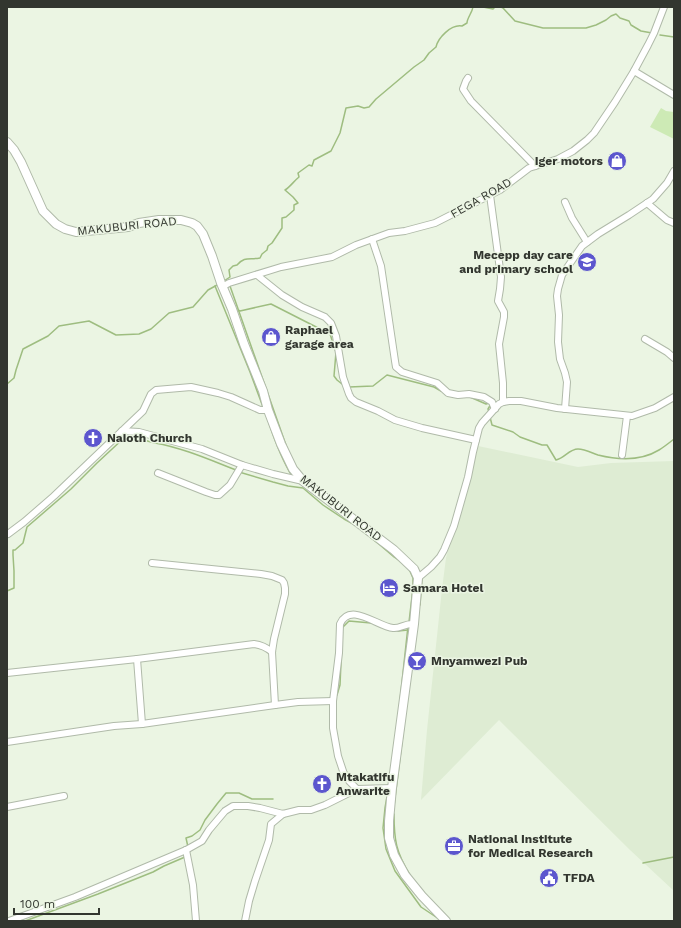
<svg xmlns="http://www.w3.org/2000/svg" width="681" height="928" font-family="'Work Sans',sans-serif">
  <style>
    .built { fill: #deecd3 }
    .green { fill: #cdeab5 }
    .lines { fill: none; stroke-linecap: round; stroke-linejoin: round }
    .stream { stroke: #9ebd80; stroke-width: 1.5 }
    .minor-casing { stroke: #b0baa9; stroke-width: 8 }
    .tertiary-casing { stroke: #b0baa9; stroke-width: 10 }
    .minor { stroke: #fff; stroke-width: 6 }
    .tertiary { stroke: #fff; stroke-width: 8 }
    .labels { text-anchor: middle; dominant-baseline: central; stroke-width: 3; stroke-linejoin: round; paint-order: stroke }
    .poi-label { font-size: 12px; font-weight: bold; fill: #32362f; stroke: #ebf5e3; text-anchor: start }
    .street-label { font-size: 12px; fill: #32362f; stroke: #ebf5e3 }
  </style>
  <rect width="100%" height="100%" fill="#ebf5e3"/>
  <path class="built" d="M478 446 578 467 611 463 674 461V891L630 850 499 720 421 800 427 730 442 589 446 558Z"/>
  <path class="green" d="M661 108 666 111 674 112V139L650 127Z"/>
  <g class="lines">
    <g class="stream">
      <path d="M483 7 493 9 495 7"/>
      <path d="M501 7 503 8 515 21 543 28H586L596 25 606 20 611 16 616 14 620 18 629 21 631 25 641 31 652 33"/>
      <path d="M660 35 674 37"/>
      <path d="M224 281 230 277 229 270 233 266 237 265C245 256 249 260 260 258L262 254 267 250 268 246 272 243 282 228V218L286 217 294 210V205L298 203 293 197 285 190C290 187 294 181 299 177L298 173 309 165 312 166 314 160 331 151 340 133 346 108 358 106 364 108 369 107 376 99 414 67 424 60 429 53 436 47C438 38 451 24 462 26L467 23C467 18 472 13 473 7"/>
      <path d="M215 286 250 372 263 407"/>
      <path d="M230 286 287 448"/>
      <path d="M238 310 240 311 271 304 330 334 336 352 334 376 337 380 342 384"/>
      <path d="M7 384 14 378 16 370 23 349 48 336 59 326 89 321 116 335 139 334 151 329 169 313 193 307 208 290 219 284"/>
      <path d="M349 387 373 386 387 375 434 387 441 391"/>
      <path d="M466 397H470L486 404 489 403"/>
      <path d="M489 412 488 409 491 404"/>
      <path d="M490 417 492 425 513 432 520 437 542 445H547L556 460C565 458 569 449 578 449 585 449 592 453 598 455 618 460 641 461 659 450 664 447 669 443 674 439"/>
      <path d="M269 423C275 441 282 460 292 476"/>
      <path d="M239 472 273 482 288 486 303 488 323 505 344 519 357 526"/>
      <path d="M360 529 380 545 394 557 400 561"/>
      <path d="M7 591 14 588V571L13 555V550H15L23 543 27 527 71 489 97 463 125 437C136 436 145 441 155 443 183 448 210 460 236 470"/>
      <path d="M420 605 422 577"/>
      <path d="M409 622 413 588V578L409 569"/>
      <path d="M342 628 349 621 371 623"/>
      <path d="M398 631 408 630"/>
      <path d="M337 695 340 685 341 662"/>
      <path d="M336 703V717"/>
      <path d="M399 710 408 626"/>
      <path d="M345 770 355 783"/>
      <path d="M388 791 385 808 383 828 386 849 395 871 421 907 439 919"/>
      <path d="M394 806 404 726"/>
      <path d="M394 814C394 840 396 852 410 875"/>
      <path d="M188 847 186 838 192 836 200 830 205 820 217 804 226 793H239L252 799H273"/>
      <path d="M643 863 674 857"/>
      <path d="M190 883 191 893"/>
      <path d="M25 921 98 894 153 872 164 866 185 857"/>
    </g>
    <defs>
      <g id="minor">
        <path d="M634 71 674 95"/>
        <path d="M468 78 466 81 463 89 471 101 535 166"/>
        <path d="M490 195 501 277 500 289 498 301 504 312V317L499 344 503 383V402"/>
        <path d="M565 202 572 218 587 242"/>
        <path d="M647 203 667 220 674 223"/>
        <path d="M372 239 381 266 395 361 396 367 402 372 437 383 448 393 458 395 469 394 484 397 492 402 495 409"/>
        <path d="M257 275 282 295 302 307 325 317 331 323 336 336 343 377 349 394 351 398 356 402 378 411 395 420 422 428 476 440"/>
        <path d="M222 287 229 283 281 267 332 257 356 245 389 233 405 231 435 223 500 190 529 168 558 159 573 151 587 140 594 133 615 102 634 71 648 45 654 33 664 7"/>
        <path d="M645 339 667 352 674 358"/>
        <path d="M565 409 567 382 565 373 560 359 558 342 559 315 557 296 558 289 562 275 582 246 598 234 629 215 653 199 667 183 674 171"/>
        <path d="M122 431 139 432 202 449 242 465 273 474 303 481"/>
        <path d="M622 455 627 416"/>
        <path d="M158 473 206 492 215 495H219L230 485 242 465"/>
        <path d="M8 534 24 522 54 496 122 431 143 411 151 394 156 390 191 387 218 393 231 397 260 410H268"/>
        <path d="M152 563 261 574 272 576 282 580 284 583 285 588V594L274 639 272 652 275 705"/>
        <path d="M418 578 431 567 440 557 444 550 454 526 468 477 473 452 479 428 482 423 499 404 503 402 509 401H521L557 408 632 416 655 408 674 397"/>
        <path d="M137 659 142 724"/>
        <path d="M7 673 137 659 254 644C262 645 266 647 272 652"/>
        <path d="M7 742 114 726 142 724 275 705 298 702 333 701"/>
        <path d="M357 789 350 782 344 774 338 756 333 728V701L339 653 340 624C350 601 378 627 393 628 400 629 405 623 414 624"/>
        <path d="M7 807 64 796"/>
        <path d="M186 850 193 885 196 921"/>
        <path d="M9 921 75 897 186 850 202 841 209 830 225 811 233 806H248L260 808 283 814 299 810H311L325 805 357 789 392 788"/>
        <path d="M245 921 249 901 255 881 269 840 271 824 283 814"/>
      </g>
      <path id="tertiary" d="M7 142 14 150 21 162 43 211 56 224 65 229 76 232 128 227 139 223 159 220H181L192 223 197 226 203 234 212 256 221 283 232 309 244 344 263 391 268 410 281 444 293 469 303 481 394 550 414 569 418 578 414 624 392 788 389 821V838L394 855 405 875 422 896 446 921"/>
    </defs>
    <use href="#minor" class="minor-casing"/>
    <use href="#tertiary" class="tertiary-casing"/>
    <use href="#minor" class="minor"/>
    <use href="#tertiary" class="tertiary"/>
  </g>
  <defs>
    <symbol id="shop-disc" viewBox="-11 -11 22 22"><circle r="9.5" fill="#5c56ce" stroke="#ebf5e3"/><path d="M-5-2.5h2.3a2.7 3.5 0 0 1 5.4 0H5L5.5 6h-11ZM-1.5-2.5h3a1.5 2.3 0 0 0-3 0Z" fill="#fff"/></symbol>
    <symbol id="school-disc" viewBox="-11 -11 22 22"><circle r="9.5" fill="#5c56ce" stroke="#ebf5e3"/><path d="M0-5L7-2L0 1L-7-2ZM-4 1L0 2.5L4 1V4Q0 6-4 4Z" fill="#fff"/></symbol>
    <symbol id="church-disc" viewBox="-11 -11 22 22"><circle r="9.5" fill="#5c56ce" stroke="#ebf5e3"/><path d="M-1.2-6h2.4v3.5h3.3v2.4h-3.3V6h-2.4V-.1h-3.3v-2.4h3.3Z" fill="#fff"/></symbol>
    <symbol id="hotel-disc" viewBox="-11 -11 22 22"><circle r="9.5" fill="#5c56ce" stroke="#ebf5e3"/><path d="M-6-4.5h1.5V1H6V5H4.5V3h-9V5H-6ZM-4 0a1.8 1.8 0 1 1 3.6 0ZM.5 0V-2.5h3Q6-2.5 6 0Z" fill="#fff"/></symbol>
    <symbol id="bar-disc" viewBox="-11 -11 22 22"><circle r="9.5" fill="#5c56ce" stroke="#ebf5e3"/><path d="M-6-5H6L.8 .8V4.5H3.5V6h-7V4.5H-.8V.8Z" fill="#fff"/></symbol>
    <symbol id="office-disc" viewBox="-11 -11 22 22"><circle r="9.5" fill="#5c56ce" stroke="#ebf5e3"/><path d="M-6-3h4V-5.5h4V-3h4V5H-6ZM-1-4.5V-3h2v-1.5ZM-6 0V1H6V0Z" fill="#fff"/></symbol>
    <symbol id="civic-disc" viewBox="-11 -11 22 22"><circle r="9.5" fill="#5c56ce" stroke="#ebf5e3"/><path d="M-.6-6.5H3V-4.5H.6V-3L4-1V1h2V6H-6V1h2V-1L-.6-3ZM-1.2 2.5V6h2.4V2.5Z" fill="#fff"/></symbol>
  </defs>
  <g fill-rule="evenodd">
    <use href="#shop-disc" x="606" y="150" width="22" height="22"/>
    <use href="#school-disc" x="576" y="251" width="22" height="22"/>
    <use href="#shop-disc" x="260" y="326" width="22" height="22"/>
    <use href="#church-disc" x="82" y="427" width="22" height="22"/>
    <use href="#hotel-disc" x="378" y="577" width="22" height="22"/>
    <use href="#bar-disc" x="406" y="650" width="22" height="22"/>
    <use href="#church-disc" x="311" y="773" width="22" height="22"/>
    <use href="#office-disc" x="443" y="835" width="22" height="22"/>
    <use href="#civic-disc" x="538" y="867" width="22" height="22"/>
  </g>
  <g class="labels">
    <g class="poi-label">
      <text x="603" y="161" text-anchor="end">Iger motors</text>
      <text x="573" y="255" text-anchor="end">Mecepp day care<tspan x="573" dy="14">and primary school</tspan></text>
      <text x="285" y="330">Raphael<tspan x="285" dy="14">garage area</tspan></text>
      <text x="107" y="438">Naioth Church</text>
      <text x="403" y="588">Samara Hotel</text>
      <text x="431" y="661">Mnyamwezi Pub</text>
      <text x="336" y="777">Mtakatifu<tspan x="336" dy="14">Anwarite</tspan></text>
      <text x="468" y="839">National Institute<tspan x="468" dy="14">for Medical Research</tspan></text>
      <text x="563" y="878">TFDA</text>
    </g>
    <g class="street-label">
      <text transform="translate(481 198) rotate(-30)">FEGA ROAD</text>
      <text transform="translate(127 226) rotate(-6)">MAKUBURI ROAD</text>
      <text transform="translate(341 508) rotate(38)">MAKUBURI ROAD</text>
    </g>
  </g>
  <rect width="681" height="928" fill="none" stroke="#32362f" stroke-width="16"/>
  <path d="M14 908v6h85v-6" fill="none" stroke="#32362f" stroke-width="2"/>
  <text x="20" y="908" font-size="12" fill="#32362f" stroke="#ebf5e3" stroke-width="3" paint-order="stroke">100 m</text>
</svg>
